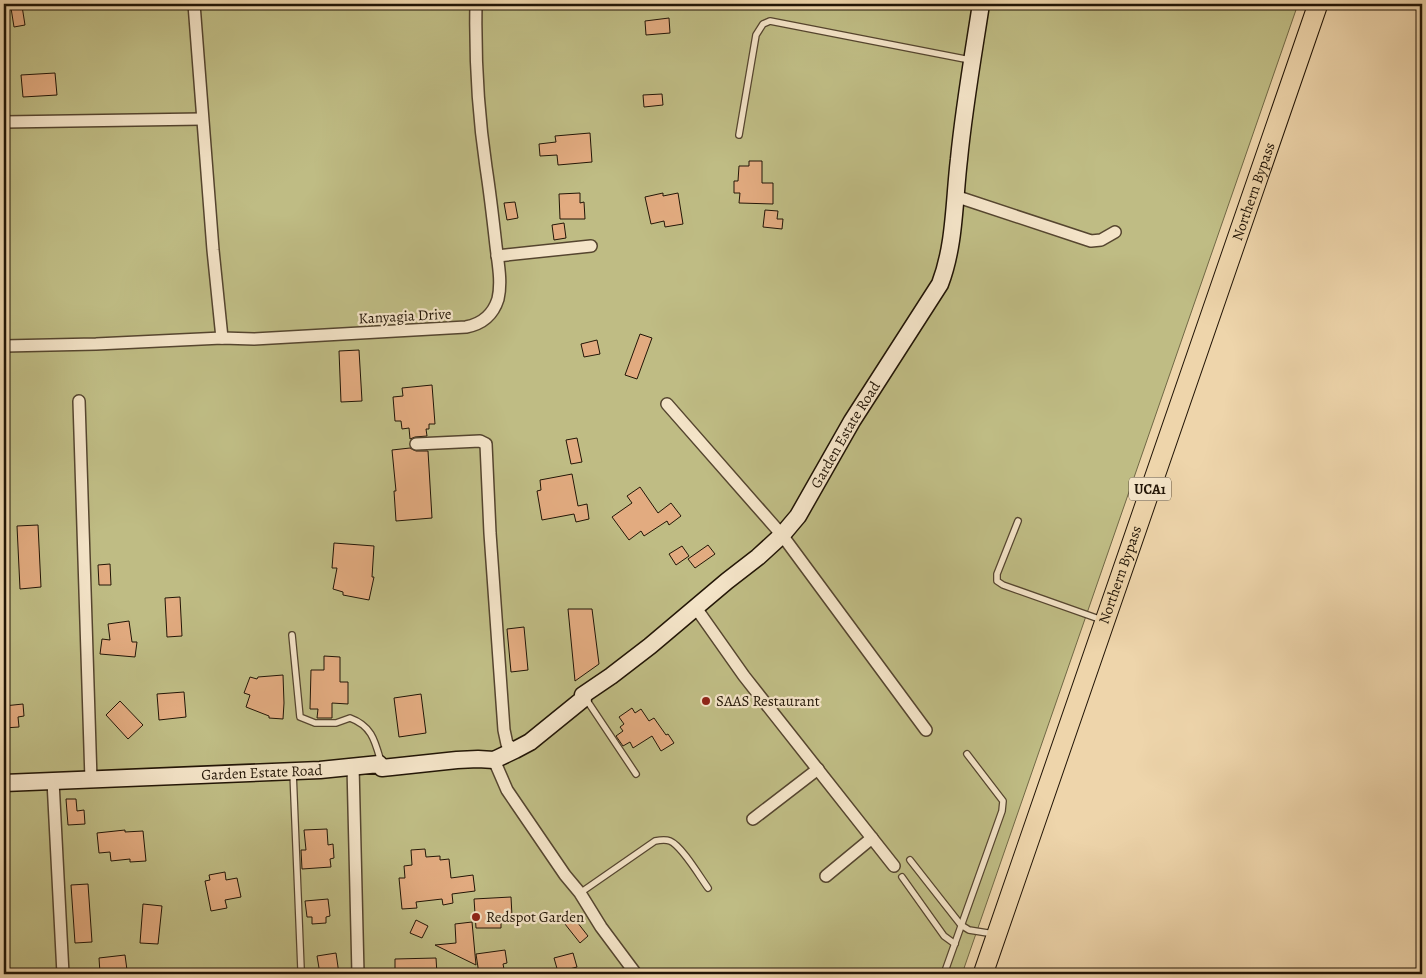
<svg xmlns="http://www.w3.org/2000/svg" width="1426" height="978" font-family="Alegreya,serif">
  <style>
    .green { fill: #bfbc84; stroke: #706845 }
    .building { fill: #e2ab80; stroke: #221506 }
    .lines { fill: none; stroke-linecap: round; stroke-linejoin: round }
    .lane-casing { stroke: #55452f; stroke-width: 8 }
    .street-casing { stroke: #55452f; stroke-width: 14 }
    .secondary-casing { stroke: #221506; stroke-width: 19 }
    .primary-casing { stroke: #221506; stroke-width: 21 }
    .lane { stroke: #f4e4c8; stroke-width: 5.5 }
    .street { stroke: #f4e4c8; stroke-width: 11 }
    .secondary { stroke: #f4e4c8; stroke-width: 16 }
    .primary { stroke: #eed5ab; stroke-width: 19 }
    .poi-dot { fill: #8f2418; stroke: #f4e4c8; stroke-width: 2 }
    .labels { text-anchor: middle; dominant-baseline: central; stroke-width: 4.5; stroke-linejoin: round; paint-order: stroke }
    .shield { fill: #f4e4c8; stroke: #615340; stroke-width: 1 }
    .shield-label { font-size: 14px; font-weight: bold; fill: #221506 }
    .street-label { font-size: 15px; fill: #221506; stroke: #f4e4c8 }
    .poi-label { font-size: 15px; fill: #221506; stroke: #f4e4c8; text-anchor: start }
  </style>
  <rect width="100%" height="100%" fill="#eed5ab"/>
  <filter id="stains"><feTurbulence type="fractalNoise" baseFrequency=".004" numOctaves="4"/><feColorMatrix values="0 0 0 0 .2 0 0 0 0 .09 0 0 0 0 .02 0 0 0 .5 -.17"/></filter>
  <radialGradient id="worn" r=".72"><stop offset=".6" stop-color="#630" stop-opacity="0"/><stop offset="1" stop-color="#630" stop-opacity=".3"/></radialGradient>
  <path class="green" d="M4 4H1298L962 974H4Z"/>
  <g class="building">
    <path d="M22 6 25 25 14 27 11 8Z"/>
    <path d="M669 18 670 33 646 35 645 21Z"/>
    <path d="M55 73 57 95 23 97 21 75Z"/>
    <path d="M662 94 663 105 644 107 643 95Z"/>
    <path d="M590 133 592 162 558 165 557 155 540 156 539 144 556 142 555 136Z"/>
    <path d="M749 161H762V183H773V204L739 203 740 193H734V181H738L739 166H749Z"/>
    <path d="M580 193V203L584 202 585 219H560L559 194Z"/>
    <path d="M663 193V196L678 193 683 224 665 227 664 221 651 224 645 197Z"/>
    <path d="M515 202 518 218 507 220 504 203Z"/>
    <path d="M765 210 778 211 777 219H783L782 229 763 227Z"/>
    <path d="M564 223 566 238 554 240 552 225Z"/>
    <path d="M640 334 652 338 637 379 625 375Z"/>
    <path d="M597 340 600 354 584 357 581 344Z"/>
    <path d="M359 350 362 401 341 402 339 351Z"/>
    <path d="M432 385 435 424H429V429H426L427 436 415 437 410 439 409 428 402 429 401 421H395L393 397 403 396 402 388Z"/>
    <path d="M577 438 582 462 571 464 566 440Z"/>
    <path d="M410 448 416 451H428L432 518 396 521 394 491H396L392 450Z"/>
    <path d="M572 474 578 506 587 504 589 519 576 522 574 514 542 520 537 491 541 490 540 480Z"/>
    <path d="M640 487 658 513 671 503 681 516 669 525 667 521 644 536 641 531 629 540 612 517 632 503 627 496Z"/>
    <path d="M38 525 41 587 20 589 17 526Z"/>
    <path d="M334 543 374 546 372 577H374L369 600 343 595V592L333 589 337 568H332Z"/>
    <path d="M708 545 715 554 695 568 688 559Z"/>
    <path d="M682 546 689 556 676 565 669 554Z"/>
    <path d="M110 564 111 585H99L98 565Z"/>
    <path d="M180 597 182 636 167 637 165 598Z"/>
    <path d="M568 609H592L599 664 575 681Z"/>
    <path d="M129 621 132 642H137L135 657 100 654 102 639 110 640 108 624Z"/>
    <path d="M524 627 528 670 511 672 507 629Z"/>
    <path d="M324 656 340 657V682H348V704L332 703V718H317L318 709H310L311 670H324Z"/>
    <path d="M283 675 284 703 283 719 269 718V716L246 707 250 695 244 693 250 677 257 679 258 677Z"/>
    <path d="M184 692 186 717 159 720 157 694Z"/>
    <path d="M421 694 426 733 399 737 394 698Z"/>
    <path d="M120 701 143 725 128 739 106 715Z"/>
    <path d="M23 704 24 716 18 717 19 727 4 728V706Z"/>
    <path d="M632 708 635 713 641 709 649 721 654 718 666 735 668 734 674 743 661 751 652 736 633 748 630 742 623 746 616 736 623 731 620 727 624 724 619 717Z"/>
    <path d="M66 799H76L77 811 84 810 85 824 68 825Z"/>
    <path d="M327 829 328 845 333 844 334 858 330 859 331 867 302 869 301 850H306L304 830Z"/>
    <path d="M125 830V832L143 831 146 861 130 862V859L111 861 110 852 99 853 97 833Z"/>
    <path d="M425 849 426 857 440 856V860L449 859 451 878 473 875 475 891 452 894 453 903 443 905 442 899 416 902 417 908 402 909 399 878H405L404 866 412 865 411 850Z"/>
    <path d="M225 872 226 880 237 878 241 897 225 900 227 908 211 911 205 881 210 880 209 875Z"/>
    <path d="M88 884 92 942 75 943 71 885Z"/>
    <path d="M511 897 512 916 501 917V928H476L474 899Z"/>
    <path d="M328 899 330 916 326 917V923L312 924V917H307L305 901Z"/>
    <path d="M143 904 162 906 158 944 140 943Z"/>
    <path d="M570 913 588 936 580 943 561 919Z"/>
    <path d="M416 920 428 926 422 938 410 933Z"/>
    <path d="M472 922 476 965 435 945 456 943 455 924Z"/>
    <path d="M505 950 507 963 503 964 505 974H479L476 954Z"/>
    <path d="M336 953 339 974H320L317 956Z"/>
    <path d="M573 953 577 967 558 972 554 958Z"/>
    <path d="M125 955 127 970 100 973 99 958Z"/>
    <path d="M436 958 437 974H395V959Z"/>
  </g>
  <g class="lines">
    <defs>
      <g id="lane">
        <path d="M739 135 756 35 763 24 770 21 970 60"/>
        <path d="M1018 521 997 574V581L1003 585 1102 620"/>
        <path d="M292 635 300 717 315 723H336L350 718C372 726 375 741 381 762"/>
        <path d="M586 699 636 774"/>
        <path d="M293 772 301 969"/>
        <path d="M910 860 961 925 969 930 994 934"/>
        <path d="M902 877 944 936 955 944"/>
        <path d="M580 893 655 841C660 840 665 839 670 841 682 846 700 877 708 888"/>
        <path d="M944 974 1002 811 1003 801 967 754"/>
      </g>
      <g id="street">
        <path d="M194 4 213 250 222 338"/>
        <path d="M4 122 202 119"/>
        <path d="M955 196 1091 241 1101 240 1115 232"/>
        <path d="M497 256 591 246"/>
        <path d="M4 346 96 344 222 338 254 339 466 327C482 324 493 315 498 299 502 282 498 263 496 246 493 219 490 193 486 167 478 113 475 58 476 4"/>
        <path d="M79 401 91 780"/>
        <path d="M667 404 782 535 926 730"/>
        <path d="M416 444 480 441 486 444 490 533 504 730 507 744 515 750"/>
        <path d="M696 608 744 676 894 866"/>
        <path d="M494 760 507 790 565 875 580 893 601 927 636 974"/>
        <path d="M353 766 358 974"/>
        <path d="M53 781 63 974"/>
        <path d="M753 819 818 769"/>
        <path d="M826 876 872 838"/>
      </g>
      <g id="secondary">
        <path id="s1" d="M4 783 320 770 379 764 382 768 457 760 478 759 494 760 515 750 530 742 583 699V695L611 676 650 646 727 581 758 557 782 535 798 516 852 421 940 284C955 245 954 201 959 159 964 107 973 56 981 4"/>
      </g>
      <g id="primary">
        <path id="s2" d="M983 974C1092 650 1207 328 1318 4"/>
      </g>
    </defs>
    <use href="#lane" class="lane-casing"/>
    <use href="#street" class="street-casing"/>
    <use href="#secondary" class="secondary-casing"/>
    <use href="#primary" class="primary-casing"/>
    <use href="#lane" class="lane"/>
    <use href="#street" class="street"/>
    <use href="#secondary" class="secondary"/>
    <use href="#primary" class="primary"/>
  </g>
  <g class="poi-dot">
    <circle cx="706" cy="701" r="5"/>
    <circle cx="476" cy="917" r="5"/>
  </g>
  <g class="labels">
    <rect class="shield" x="1129" y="477.5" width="42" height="23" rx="4"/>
    <g class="shield-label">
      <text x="1150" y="489">UCA1</text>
    </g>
    <g class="street-label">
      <text stroke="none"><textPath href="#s2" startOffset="828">Northern Bypass</textPath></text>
      <text transform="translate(405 316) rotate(-3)">Kanyagia Drive</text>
      <text stroke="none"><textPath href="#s1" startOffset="980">Garden Estate Road</textPath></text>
      <text stroke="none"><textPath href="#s2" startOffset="422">Northern Bypass</textPath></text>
      <text stroke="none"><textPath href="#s1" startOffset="258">Garden Estate Road</textPath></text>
    </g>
    <g class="poi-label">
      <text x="716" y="701">SAAS Restaurant</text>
      <text x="486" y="917">Redspot Garden</text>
    </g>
  </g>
  <rect width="1426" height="978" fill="none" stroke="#eed5ab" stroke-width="20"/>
  <rect x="5" y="5" width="1416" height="968" fill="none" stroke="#221506" stroke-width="2.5"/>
  <rect x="10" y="10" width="1406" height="958" fill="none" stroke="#221506"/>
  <rect width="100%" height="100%" filter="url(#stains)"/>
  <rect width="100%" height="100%" fill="url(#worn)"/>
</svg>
